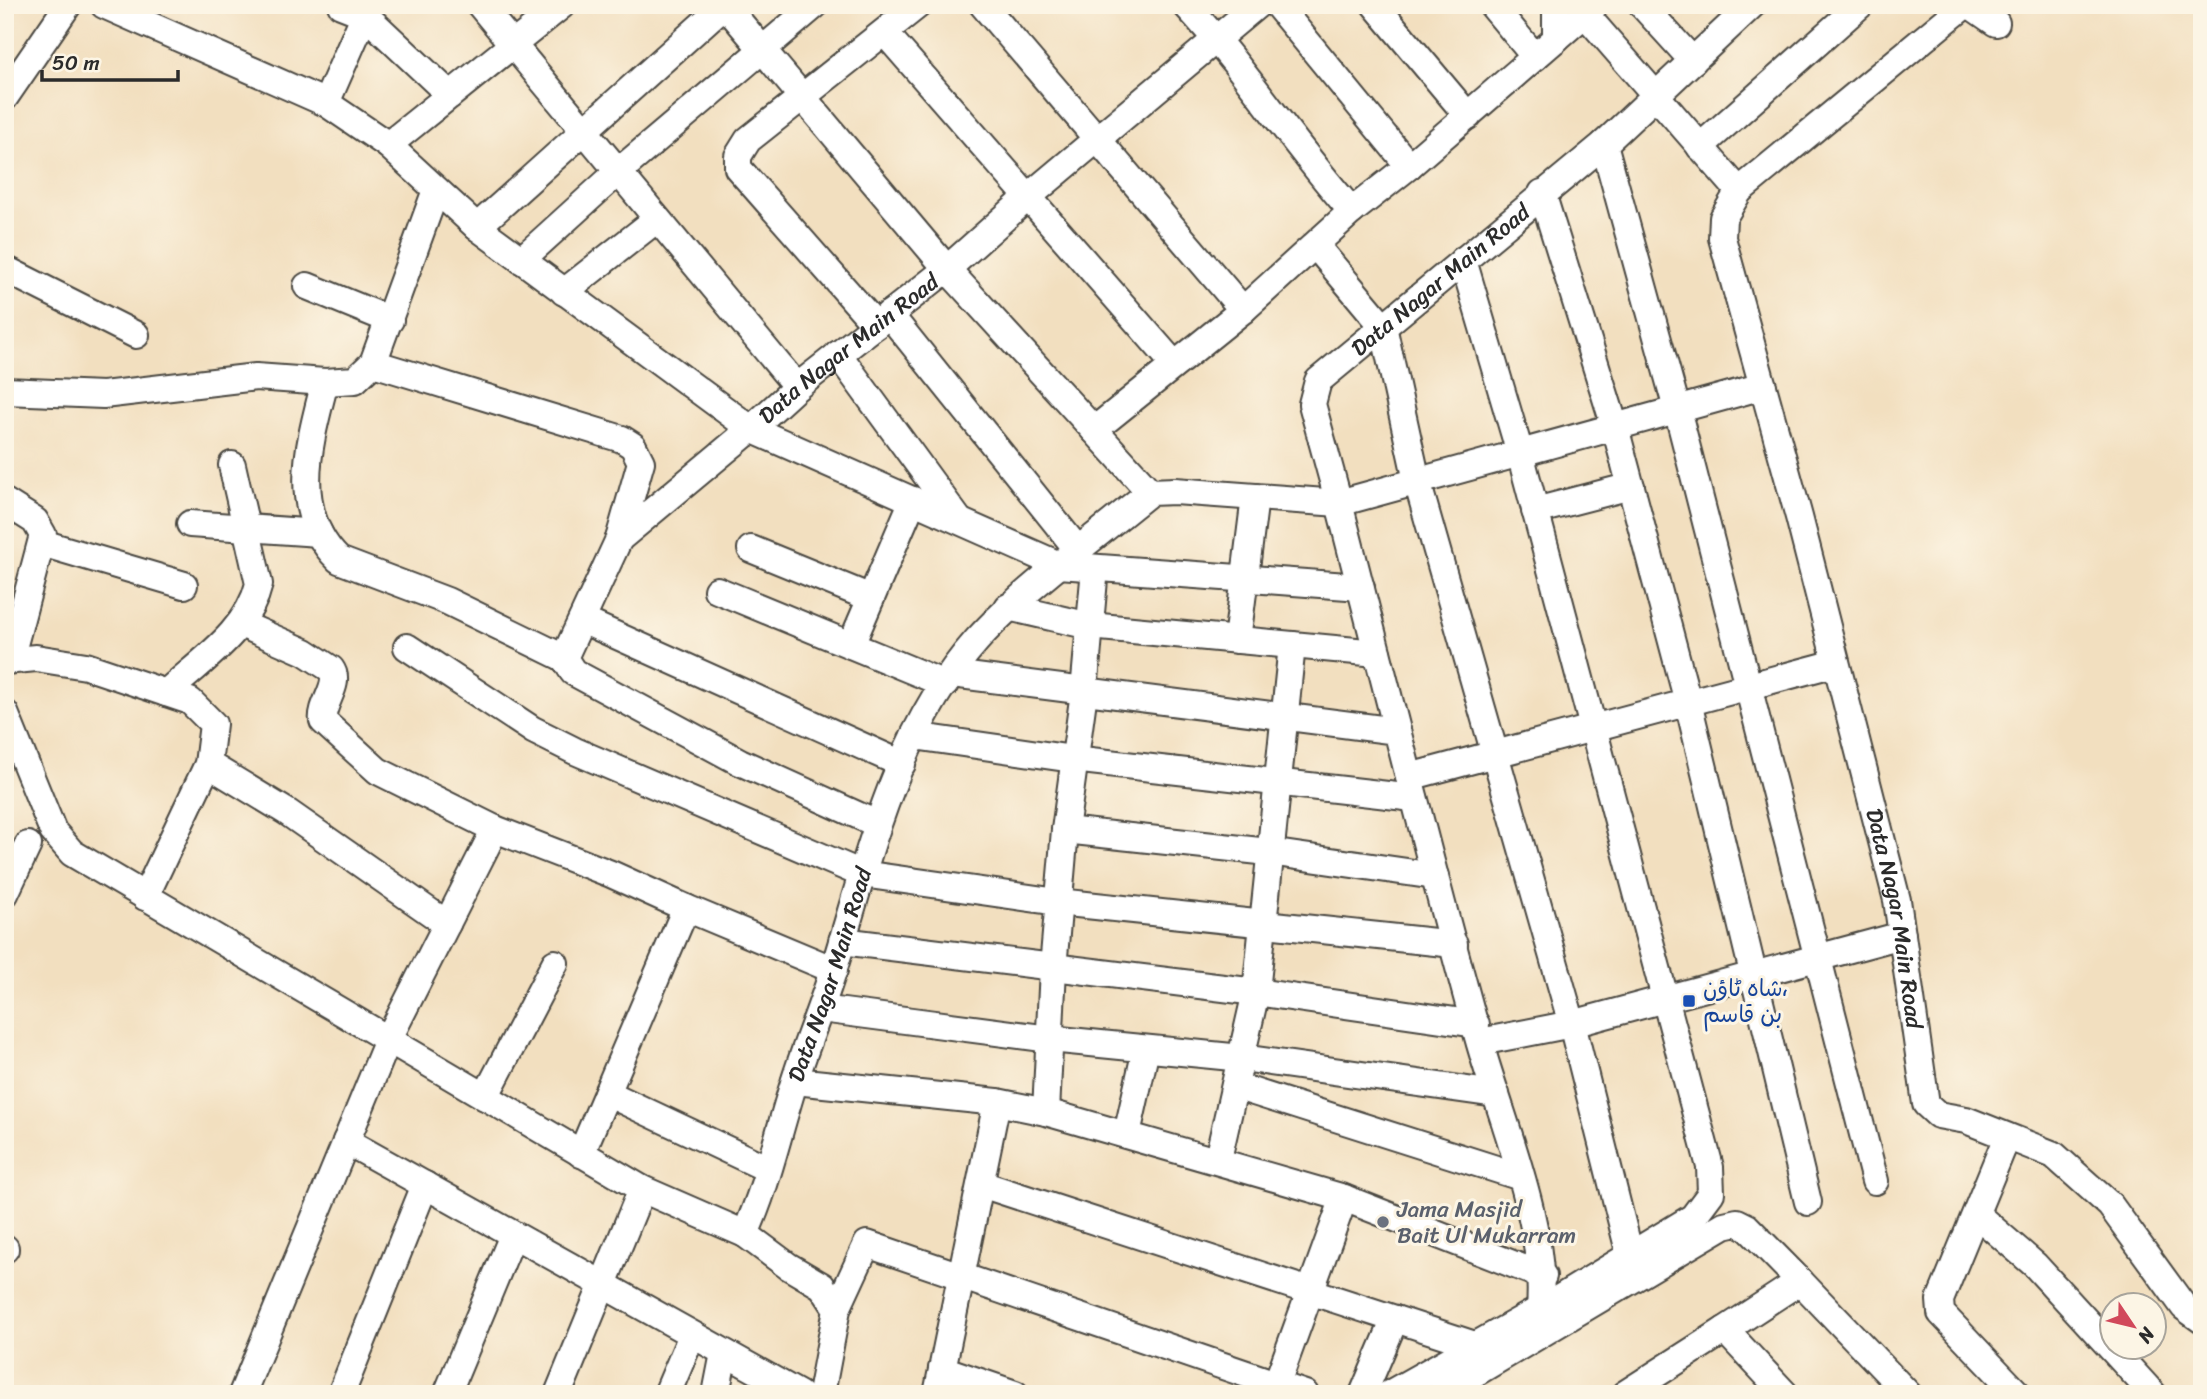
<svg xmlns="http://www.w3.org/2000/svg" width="2207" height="1399" font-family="Sriracha,'Playpen Sans Arabic',sans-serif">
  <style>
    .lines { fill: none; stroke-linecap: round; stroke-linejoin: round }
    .minor-casing { stroke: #494641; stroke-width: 30 }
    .minor { stroke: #fff; stroke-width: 26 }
    .transit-dot { fill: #1a4fb4; stroke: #fcf5e5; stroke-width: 2.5 }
    .worship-dot { fill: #6b7280; stroke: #fcf5e5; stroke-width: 2.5 }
    .labels { text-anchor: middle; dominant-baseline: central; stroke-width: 6; stroke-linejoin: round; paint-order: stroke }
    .street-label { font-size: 23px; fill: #2b2b2b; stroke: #fcf5e5 }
    .transit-label { font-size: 23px; fill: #164399; stroke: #fcf5e5; text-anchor: start }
    .worship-label { font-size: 23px; fill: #5b616d; stroke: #fcf5e5; text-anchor: start }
  </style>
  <rect width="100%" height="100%" fill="#fcf5e5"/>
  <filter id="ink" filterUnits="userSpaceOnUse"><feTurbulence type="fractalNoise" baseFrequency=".0143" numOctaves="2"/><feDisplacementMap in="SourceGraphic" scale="14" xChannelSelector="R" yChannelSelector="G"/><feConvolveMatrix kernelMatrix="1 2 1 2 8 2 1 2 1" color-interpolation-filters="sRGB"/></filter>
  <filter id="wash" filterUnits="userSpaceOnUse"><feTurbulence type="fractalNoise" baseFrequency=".00686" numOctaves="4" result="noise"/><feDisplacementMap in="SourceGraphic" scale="28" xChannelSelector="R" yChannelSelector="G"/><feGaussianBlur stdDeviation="1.57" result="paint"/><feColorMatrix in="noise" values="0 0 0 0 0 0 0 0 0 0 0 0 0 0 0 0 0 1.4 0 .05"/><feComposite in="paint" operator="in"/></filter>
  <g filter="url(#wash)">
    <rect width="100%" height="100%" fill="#f2dfbf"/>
  </g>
  <g filter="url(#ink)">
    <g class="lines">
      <defs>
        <g id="minor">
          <path d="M104 5 326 103 388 145 477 227 724 5"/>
          <path d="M341 5 364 14 450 95"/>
          <path d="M480 5 797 387"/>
          <path d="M725 5 947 269 1094 430 1243 310 1352 211 1409 166 1595 5"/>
          <path d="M983 5 1243 310"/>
          <path d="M1186 5C1246 70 1293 145 1352 211"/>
          <path d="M1277 5 1409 166"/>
          <path d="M1375 5 1468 116"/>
          <path d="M1492 5 1535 57"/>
          <path d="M1556 5V39"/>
          <path d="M1642 5 1693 61"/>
          <path d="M1970 5 1996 23"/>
          <path d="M1585 14 1739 191 1965 5"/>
          <path d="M885 33 1174 364"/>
          <path d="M5 97 68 5"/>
          <path d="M326 103 369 5"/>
          <path d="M1604 144 1677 409 1875 1181"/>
          <path d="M388 145 562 5"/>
          <path d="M1700 147 1860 5"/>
          <path id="s1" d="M1739 191 1723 218 1722 238 1799 517 1897 900 1926 1104 1938 1115 1966 1120 2054 1155 2110 1205 2184 1307 2202 1320"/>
          <path d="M1542 193 1615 427 1688 702 1808 1202"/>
          <path d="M477 227 751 429 619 539"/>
          <path d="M1316 246 1383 326 1417 481 1572 1024 1630 1255"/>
          <path d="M521 260 618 172 815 5"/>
          <path d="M5 269 136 335"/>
          <path d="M307 286 390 320"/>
          <path d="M564 292 657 219"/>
          <path d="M889 314 1078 550"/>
          <path d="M876 325 738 168V156L748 140 918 5"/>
          <path d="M838 354 959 520"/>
          <path d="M373 363 436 190"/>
          <path d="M325 382C310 441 288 511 339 560L447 601 564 658"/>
          <path d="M5 391 103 395 256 377 325 382 355 380 373 363 622 439 633 446 641 462 619 539 564 658 573 672 740 762 877 824"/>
          <path d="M1094 430 1150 492"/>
          <path d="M5 502 35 521 43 535 10 660"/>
          <path d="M1535 511 1631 486"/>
          <path d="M190 524 319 533"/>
          <path d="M42 543 184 585"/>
          <path d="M751 549 871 598"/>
          <path id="s2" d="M1361 587 1059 565 1150 492 1175 491 1339 503 1312 404 1318 381 1604 144 1752 5"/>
          <path d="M717 590 945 684"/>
          <path d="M1008 607 1090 626 1377 653"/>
          <path d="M582 620 902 764"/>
          <path d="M241 624 305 652 331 669C342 684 320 704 323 721L378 771 495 829 611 874 686 908"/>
          <path d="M1237 640 1255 497"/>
          <path d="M851 645 913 500"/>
          <path d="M407 647 533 730 575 751 862 874 1058 902 1454 944"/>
          <path d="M5 661 36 658 86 666 190 701 213 724 208 764 145 897"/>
          <path d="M952 674 1397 731"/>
          <path d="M166 693C201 661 248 631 259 584L232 465"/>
          <path d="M5 713 53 831 72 853 642 1189 745 1234"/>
          <path d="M914 736 1073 759 1414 798"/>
          <path d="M208 764 287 812 447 924"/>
          <path d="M1409 777 1339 503 1763 386"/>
          <path d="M1065 830 1269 852 1435 876"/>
          <path d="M5 894 28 845"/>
          <path d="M842 941 1256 992 1476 1024"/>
          <path d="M821 1009 1050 1039 1242 1058 1496 1094"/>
          <path d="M1480 1042 1572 1024 1902 935"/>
          <path d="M795 1081 997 1102 1046 1112 1344 1198 1543 1276"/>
          <path d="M1235 1086 1521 1177"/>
          <path d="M607 1093 768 1169"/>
          <path d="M485 1097 555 963"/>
          <path d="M1046 1112 1053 968 1065 830 1084 692 1095 568"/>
          <path d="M1127 1134 1146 1049"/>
          <path d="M2007 1137 1940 1300 1941 1313 2018 1394"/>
          <path d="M346 1141 799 1394"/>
          <path d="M581 1154 686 908 834 970"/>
          <path d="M1218 1159 1256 992 1292 645"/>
          <path d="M981 1184 1475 1345"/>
          <path d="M1976 1214 2035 1265 2153 1394"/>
          <path d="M5 1248V1249"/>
          <path d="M1800 1281 1908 1394"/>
          <path d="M1540 1308C1547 1226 1503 1124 1480 1044 1455 956 1432 866 1409 777L1836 663"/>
          <path d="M837 1309 867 1244 1305 1394"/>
          <path d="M942 1369 1015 1394"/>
          <path d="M242 1394 388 1040 495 829"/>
          <path d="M341 1394 425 1185"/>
          <path d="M447 1394 513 1235"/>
          <path d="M558 1394 642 1189"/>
          <path d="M667 1394 692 1335"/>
          <path d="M716 1394 724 1353"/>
          <path id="s3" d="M821 1394 837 1309 822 1286 788 1266 745 1234C767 1186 778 1133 794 1083 806 1044 822 1007 834 968 869 855 896 731 977 640 1002 612 1030 589 1059 565L751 429 797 387 947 269 1028 197 1257 5"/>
          <path d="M937 1394 997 1102"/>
          <path d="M1273 1394 1344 1198"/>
          <path d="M1363 1394 1395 1319"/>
          <path d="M1389 1394 1558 1299 1693 1217 1711 1193 1710 1167 1520 453 1463 260"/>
          <path d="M1440 1394 1724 1225 1737 1222 1747 1227 1800 1281 1725 1330 1785 1394"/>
          <path d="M1625 1394 1725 1330"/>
        </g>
      </defs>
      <use href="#minor" class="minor-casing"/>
      <use href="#minor" class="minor"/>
    </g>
  </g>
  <rect class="transit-dot" x="1682" y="994" width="14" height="14" rx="3.5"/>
  <circle class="worship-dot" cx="1383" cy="1222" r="7"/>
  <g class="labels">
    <g class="street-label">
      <text stroke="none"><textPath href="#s2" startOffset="894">Data Nagar Main Road</textPath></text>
      <text stroke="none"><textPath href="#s3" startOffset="1423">Data Nagar Main Road</textPath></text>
      <text stroke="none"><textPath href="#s1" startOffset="754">Data Nagar Main Road</textPath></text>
      <text stroke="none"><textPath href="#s3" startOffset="480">Data Nagar Main Road</textPath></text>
    </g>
    <g class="transit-label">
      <text x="1703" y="988">شاہ ٹاؤن،<tspan x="1703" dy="26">بن قاسم</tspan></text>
    </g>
    <g class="worship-label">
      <text x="1397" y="1209">Jama Masjid<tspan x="1397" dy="26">Bait Ul Mukarram</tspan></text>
    </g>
  </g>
  <rect width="2207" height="1399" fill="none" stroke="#fcf5e5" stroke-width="28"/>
  <g transform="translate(2133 1326) rotate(125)"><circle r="33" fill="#fcf5e5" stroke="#a8a49b" stroke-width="2"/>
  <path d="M0-5L12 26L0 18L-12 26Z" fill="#d1495b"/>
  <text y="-10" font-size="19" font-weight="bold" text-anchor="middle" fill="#2b2b2b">N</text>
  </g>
  <path d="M42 70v10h136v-10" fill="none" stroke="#2b2b2b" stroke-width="3.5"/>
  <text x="52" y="70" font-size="21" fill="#2b2b2b" stroke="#fcf5e5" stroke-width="5" paint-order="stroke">50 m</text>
</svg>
